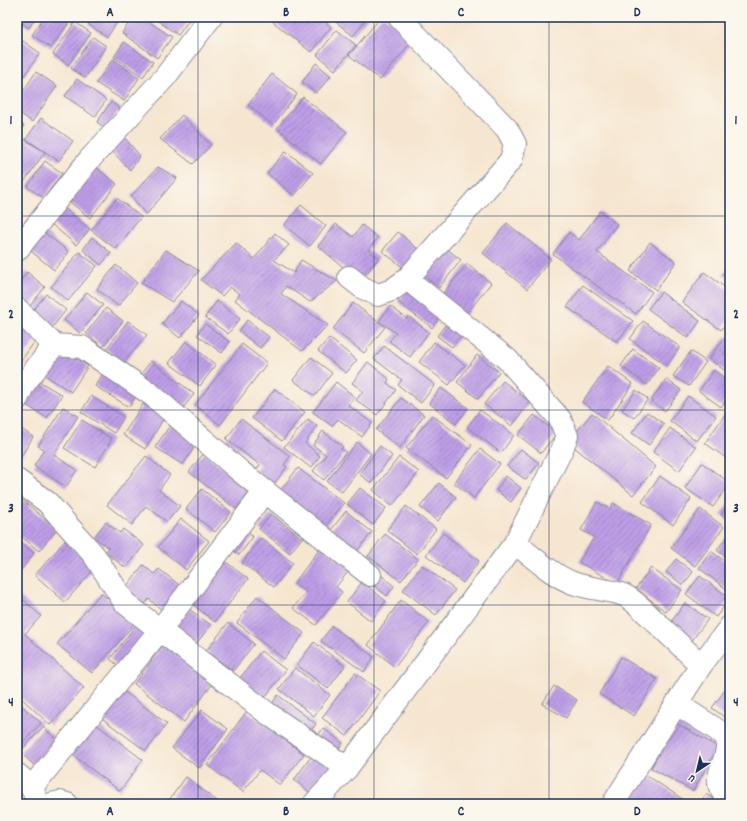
<svg xmlns="http://www.w3.org/2000/svg" width="747" height="821" font-family="Dekko,sans-serif">
  <style>
    .building { fill: url(#building-hatch) }
    .lines { fill: none; stroke-linecap: round; stroke-linejoin: round }
    .minor-casing { stroke: #888a97; stroke-width: 24 }
    .minor { stroke: #fff; stroke-width: 22 }
    .grid { fill: none; stroke: #1b2f5e; stroke-width: 1; stroke-opacity: 0.55 }
    .neatline { fill: none; stroke: #1b2f5e; stroke-width: 1.5 }
    .grid-label { font-size: 13px; text-anchor: middle; font-weight: bold; fill: #1b2f5e }
  </style>
  <defs>
    <pattern id="building-hatch" width="6" height="6" patternUnits="userSpaceOnUse"><rect width="6" height="6" fill="#be9ee7"/><path d="M-1 1l2-2M0 6l6-6M5 7l2-2" fill="none" stroke="#9a81be"/></pattern>
  </defs>
  <rect width="100%" height="100%" fill="#fbf7ec"/>
  <filter id="ink" filterUnits="userSpaceOnUse"><feTurbulence type="fractalNoise" baseFrequency=".025" numOctaves="2"/><feDisplacementMap in="SourceGraphic" scale="8" xChannelSelector="R" yChannelSelector="G"/><feConvolveMatrix kernelMatrix="1 2 1 2 8 2 1 2 1" color-interpolation-filters="sRGB"/></filter>
  <filter id="wash" filterUnits="userSpaceOnUse"><feTurbulence type="fractalNoise" baseFrequency=".012" numOctaves="4" result="noise"/><feDisplacementMap in="SourceGraphic" scale="16" xChannelSelector="R" yChannelSelector="G"/><feGaussianBlur stdDeviation="0.9" result="paint"/><feColorMatrix in="noise" values="0 0 0 0 0 0 0 0 0 0 0 0 0 0 0 0 0 1.4 0 .05"/><feComposite in="paint" operator="in"/></filter>
  <g filter="url(#wash)">
    <rect width="100%" height="100%" fill="#f6e6d0"/>
    <g id="blocks">
      <g class="building">
        <path d="M17 17H36L29 28 17 20Z"/>
        <path d="M44 17H64L70 21 51 48 32 35Z"/>
        <path d="M93 17H121L107 37 88 24Z"/>
        <path d="M133 17H142L172 37 157 58 122 33Z"/>
        <path d="M152 17H191L178 35Z"/>
        <path d="M276 17H319L331 27 311 52 272 21Z"/>
        <path d="M330 17H368L353 36Z"/>
        <path d="M381 17H385L413 40 380 80 349 55Z"/>
        <path d="M75 22 91 33 68 65 53 54Z"/>
        <path d="M337 30 356 45 335 70 317 55Z"/>
        <path d="M17 37 40 53 24 76 17 72Z"/>
        <path d="M93 37 106 46 85 78 71 68Z"/>
        <path d="M124 42 153 62 143 77 114 57Z"/>
        <path d="M113 59 139 78 124 101 96 83Z"/>
        <path d="M316 63 331 76 316 93 302 82Z"/>
        <path d="M36 72 57 86 32 122 17 111V100Z"/>
        <path d="M272 74 297 94 273 125 248 105Z"/>
        <path d="M77 79 106 100 95 117 65 96Z"/>
        <path d="M303 97 347 132 321 164 277 128Z"/>
        <path d="M111 102 120 108 106 129 97 122Z"/>
        <path d="M182 115 211 145 193 164 160 139Z"/>
        <path d="M41 118 73 141 59 161 26 139Z"/>
        <path d="M17 121 24 126 17 135Z"/>
        <path d="M119 131 140 156 130 170 107 146Z"/>
        <path d="M24 139 45 152 17 192V149Z"/>
        <path d="M286 151 313 173 294 196 267 173Z"/>
        <path d="M45 161 62 173 44 198 27 187Z"/>
        <path d="M93 165 117 184 90 218 66 199Z"/>
        <path d="M158 167 177 178 146 215 131 196Z"/>
        <path d="M117 198 141 217 116 249 91 230Z"/>
        <path d="M301 205 326 226 310 246 284 225Z"/>
        <path d="M62 206 90 229 76 245 49 222Z"/>
        <path d="M600 211 617 224 597 252 652 292 636 314 553 254 569 232 579 240Z"/>
        <path d="M507 223 551 259 527 289 483 253Z"/>
        <path d="M336 224 353 237 362 225 378 238 368 250 379 258 360 281 318 246Z"/>
        <path d="M40 229 69 252 54 270 26 247Z"/>
        <path d="M398 232 420 251 405 269 382 251Z"/>
        <path d="M275 233 289 245 274 260 294 273 301 260 337 281 310 302 286 286 281 294 328 325 302 351 235 300 240 294 230 287 222 296 201 280 236 243 254 259Z"/>
        <path d="M92 237 111 253 101 265 83 250Z"/>
        <path d="M650 242 676 262 656 290 630 271Z"/>
        <path d="M442 245 461 260 439 288 420 273Z"/>
        <path d="M166 250 199 271 172 302 141 283Z"/>
        <path d="M79 252 97 266 68 301 51 287Z"/>
        <path d="M467 264 491 283 464 317 440 297Z"/>
        <path d="M116 265 137 283 118 306 97 289Z"/>
        <path d="M730 265V280L722 275Z"/>
        <path d="M27 272 45 287 26 311 17 304V285Z"/>
        <path d="M704 272 730 291V318L721 330 682 302Z"/>
        <path d="M583 285 633 321 617 342 567 307Z"/>
        <path d="M409 287 443 313 432 328 398 302Z"/>
        <path d="M87 292 103 305 80 333 64 320Z"/>
        <path d="M661 292 700 321 688 338 648 309Z"/>
        <path d="M46 294 66 310 51 329 31 313Z"/>
        <path d="M181 301 199 315 180 338 162 324Z"/>
        <path d="M217 301 240 319 228 334 205 317Z"/>
        <path d="M353 303 385 327 364 353 333 329Z"/>
        <path d="M390 306 407 319 408 316 429 332 410 357 389 341 396 333 379 321Z"/>
        <path d="M106 308 123 321 103 347 86 333Z"/>
        <path d="M247 320 269 337 260 348 239 331Z"/>
        <path d="M449 320 464 332 452 347 437 336Z"/>
        <path d="M128 321 147 335 124 363 106 349Z"/>
        <path d="M643 321 680 347 667 366 630 339Z"/>
        <path d="M17 323 38 337 17 366Z"/>
        <path d="M205 324 230 342 222 353 197 335Z"/>
        <path d="M726 336 730 340V362L724 370 709 359Z"/>
        <path d="M329 338 357 360 346 373 318 351Z"/>
        <path d="M186 341 216 365 200 386 169 363Z"/>
        <path d="M434 342 465 365 449 385 419 362Z"/>
        <path d="M242 344 267 363 220 425 195 405Z"/>
        <path d="M384 346 435 385 421 403 398 385 402 380 374 359Z"/>
        <path d="M633 349 659 368 647 385 621 366Z"/>
        <path d="M62 350 88 366 71 392 45 375Z"/>
        <path d="M691 351 706 362 689 386 673 376Z"/>
        <path d="M477 355 499 372 478 399 457 382Z"/>
        <path d="M311 357 332 373 315 396 293 380Z"/>
        <path d="M151 361 194 394 180 412 137 379Z"/>
        <path d="M368 362 389 379 387 383 396 390 377 415 356 400 363 391 352 383Z"/>
        <path d="M608 366 633 384 608 420 582 402Z"/>
        <path d="M106 369 139 391 129 407 95 386Z"/>
        <path d="M714 370 730 382V394L721 407 699 391Z"/>
        <path d="M666 379 681 390 665 411 651 401Z"/>
        <path d="M37 380 62 395 47 418 23 403Z"/>
        <path d="M503 381 530 402 512 426 484 404Z"/>
        <path d="M336 382 355 397 348 405 372 423 362 437 338 419 332 426 313 412Z"/>
        <path d="M441 388 468 408 456 424 429 403Z"/>
        <path d="M275 389 305 412 282 441 252 418Z"/>
        <path d="M636 390 648 399 634 418 622 410Z"/>
        <path d="M91 396 124 417 114 433 81 412Z"/>
        <path d="M688 396 716 416 697 441 670 421Z"/>
        <path d="M401 398 424 415 400 448 376 430Z"/>
        <path d="M143 404 164 418 145 449 123 435Z"/>
        <path d="M63 407 78 416 54 455 77 470 66 487 34 466 44 449 38 446Z"/>
        <path d="M730 407V452L726 458 705 443Z"/>
        <path d="M480 410 514 435 501 453 467 427Z"/>
        <path d="M647 412 664 424 649 445 632 433Z"/>
        <path d="M592 413 656 467 633 495 568 442Z"/>
        <path d="M432 415 472 445 446 478 406 448Z"/>
        <path d="M534 415 557 433 541 453 518 435Z"/>
        <path d="M241 419 290 456 284 465 287 467 269 490 251 476 260 465 226 439Z"/>
        <path d="M308 419 317 426 305 443 320 456 311 468 284 447Z"/>
        <path d="M82 420 112 439 95 467 64 448Z"/>
        <path d="M171 424 198 441 183 465 155 447Z"/>
        <path d="M17 426 33 437 17 463Z"/>
        <path d="M670 428 696 447 679 471 653 452Z"/>
        <path d="M323 431 343 447 341 449 346 452 324 480 313 471 326 455 313 445Z"/>
        <path d="M357 442 371 454 342 492 327 481Z"/>
        <path d="M380 446 392 456 371 483 359 474Z"/>
        <path d="M480 449 500 464 474 498 454 483Z"/>
        <path d="M521 449 539 463 526 480 507 466Z"/>
        <path d="M204 453 251 490 236 509 189 472Z"/>
        <path d="M146 456 170 475 159 490 180 506 167 522 146 506 132 525 107 505Z"/>
        <path d="M399 457 419 472 392 506 373 490Z"/>
        <path d="M702 463 730 483 713 507 685 488Z"/>
        <path d="M298 468 344 503 322 531 276 496Z"/>
        <path d="M506 476 521 488 511 502 496 490Z"/>
        <path d="M660 476 691 499 673 525 642 502Z"/>
        <path d="M439 483 456 497 438 521 420 507Z"/>
        <path d="M360 488 386 508 373 525 347 504Z"/>
        <path d="M202 489 231 512 215 532 186 509Z"/>
        <path d="M22 500 57 529 39 551 17 533V506Z"/>
        <path d="M730 501V521L721 515Z"/>
        <path d="M597 502 610 509 613 503 651 525 617 584 579 562 594 537 581 530Z"/>
        <path d="M406 506 436 529 417 554 387 530Z"/>
        <path d="M700 509 724 527 695 566 671 548Z"/>
        <path d="M346 511 372 532 354 555 327 535Z"/>
        <path d="M271 514 302 538 290 553 259 529Z"/>
        <path d="M181 519 209 541 186 570 158 547Z"/>
        <path d="M106 522 120 533 123 529 144 545 126 568 105 552 109 548 94 537Z"/>
        <path d="M243 529 253 537 239 555 229 547Z"/>
        <path d="M443 533 479 561 463 583 426 555Z"/>
        <path d="M730 533V560L717 550Z"/>
        <path d="M385 534 418 559 401 581 368 556Z"/>
        <path d="M261 538 293 563 274 587 242 563Z"/>
        <path d="M18 540 34 553 17 576V542Z"/>
        <path d="M65 541 95 568 65 602 35 575Z"/>
        <path d="M322 546 351 568 336 587 342 592 316 625 293 608 306 592 294 583Z"/>
        <path d="M711 551 730 565V592L699 568Z"/>
        <path d="M221 558 248 579 215 622 188 601Z"/>
        <path d="M676 559 693 572 683 585 666 572Z"/>
        <path d="M143 565 154 574 159 569 183 588 164 612 149 599 143 606 123 591Z"/>
        <path d="M422 565 455 590 436 615 403 590Z"/>
        <path d="M651 568 682 590 666 612 636 588Z"/>
        <path d="M380 574 394 586 387 596 372 584Z"/>
        <path d="M700 576 730 598 716 617 686 594Z"/>
        <path d="M362 582 386 601 371 621 347 602Z"/>
        <path d="M101 593 136 622 92 673 57 644Z"/>
        <path d="M17 594 41 616 25 634 84 688 50 725 17 694Z"/>
        <path d="M257 596 304 633 284 659 237 623Z"/>
        <path d="M401 600 429 622 395 667 368 645Z"/>
        <path d="M685 603 708 619 690 643 668 626Z"/>
        <path d="M186 607 211 625 195 645 171 627Z"/>
        <path d="M228 623 254 644 233 671 206 651Z"/>
        <path d="M136 625 149 635 124 670 110 659Z"/>
        <path d="M332 626 374 657 364 672 321 641Z"/>
        <path d="M314 642 345 666 328 689 297 665Z"/>
        <path d="M163 645 213 683 184 722 134 684Z"/>
        <path d="M261 651 286 670 262 701 237 682Z"/>
        <path d="M621 657 657 679 634 716 599 694Z"/>
        <path d="M295 668 330 695 314 716 279 689Z"/>
        <path d="M355 673 380 691 347 736 322 718Z"/>
        <path d="M730 683V721L712 708Z"/>
        <path d="M554 686 577 700 566 718 542 704Z"/>
        <path d="M120 688 167 724 146 751 99 716Z"/>
        <path d="M278 695 316 724 306 737 269 708Z"/>
        <path d="M18 702 41 723 17 749V703Z"/>
        <path d="M202 710 228 729 199 768 172 748Z"/>
        <path d="M247 711 304 754 280 785 260 770 243 792 207 765Z"/>
        <path d="M92 721 143 760 120 791 69 752Z"/>
        <path d="M676 723 718 747 693 791 651 768Z"/>
        <path d="M43 727 62 744 38 769 20 752Z"/>
        <path d="M323 728 343 743 335 753 316 739Z"/>
        <path d="M313 754 332 768 312 794 294 780Z"/>
        <path d="M643 773 687 802 686 804H634L626 799Z"/>
        <path d="M186 777 221 804H166Z"/>
        <path d="M706 794 721 804H699Z"/>
      </g>
    </g>
  </g>
  <g filter="url(#ink)">
    <use href="#blocks" fill-opacity="0" stroke="#888a97" stroke-width="1"/>
    <g class="lines">
      <defs>
        <g id="minor">
          <path d="M17 250 89 160 165 77 211 17"/>
          <path d="M349 277 363 288 378 295 392 290 407 279 511 160 515 144 507 129 399 17"/>
          <path d="M17 309 54 345"/>
          <path d="M17 399 24 384 54 345 82 347 152 395 241 472 370 575"/>
          <path d="M17 480 47 502 94 555 125 603 267 713 347 768"/>
          <path d="M515 543C533 557 552 575 573 583 589 589 605 589 621 594 628 596 634 602 639 606L701 665"/>
          <path d="M677 704 722 733 727 738C732 761 704 780 730 799"/>
          <path d="M17 774C29 785 35 787 36 804"/>
          <path d="M32 787 160 630 265 491"/>
          <path d="M51 804 60 802 67 804"/>
          <path d="M314 804 347 768 515 543 562 449 567 436 560 419 507 359 407 279"/>
          <path d="M613 804 701 665 730 627"/>
        </g>
      </defs>
      <use href="#minor" class="minor-casing"/>
      <use href="#minor" class="minor"/>
    </g>
  </g>
  <path class="grid" d="M198 17V804M374 17V804M549 17V804M17 216H730M17 410H730M17 605H730"/>
  <rect width="747" height="821" fill="none" stroke="#fbf7ec" stroke-width="44"/>
  <g transform="translate(697 771) rotate(215)" stroke="#fbf7ec" stroke-width="3" paint-order="stroke">
  <path d="M0-3L7 15L0 10L-7 15Z" fill="#1b2f5e"/>
  <text y="-6" font-size="11" font-weight="bold" text-anchor="middle" fill="#1b2f5e">U</text>
  </g>
  <rect x="22" y="22" width="703" height="777" class="neatline"/>
  <g class="grid-label">
    <text x="110" y="16">A</text>
    <text x="286" y="16">B</text>
    <text x="461" y="16">C</text>
    <text x="637" y="16">D</text>
    <text x="11" y="124">1</text>
    <text x="736" y="124">1</text>
    <text x="11" y="318">2</text>
    <text x="736" y="318">2</text>
    <text x="11" y="512">3</text>
    <text x="736" y="512">3</text>
    <text x="11" y="706">4</text>
    <text x="736" y="706">4</text>
    <text x="110" y="815">A</text>
    <text x="286" y="815">B</text>
    <text x="461" y="815">C</text>
    <text x="637" y="815">D</text>
  </g>
</svg>
